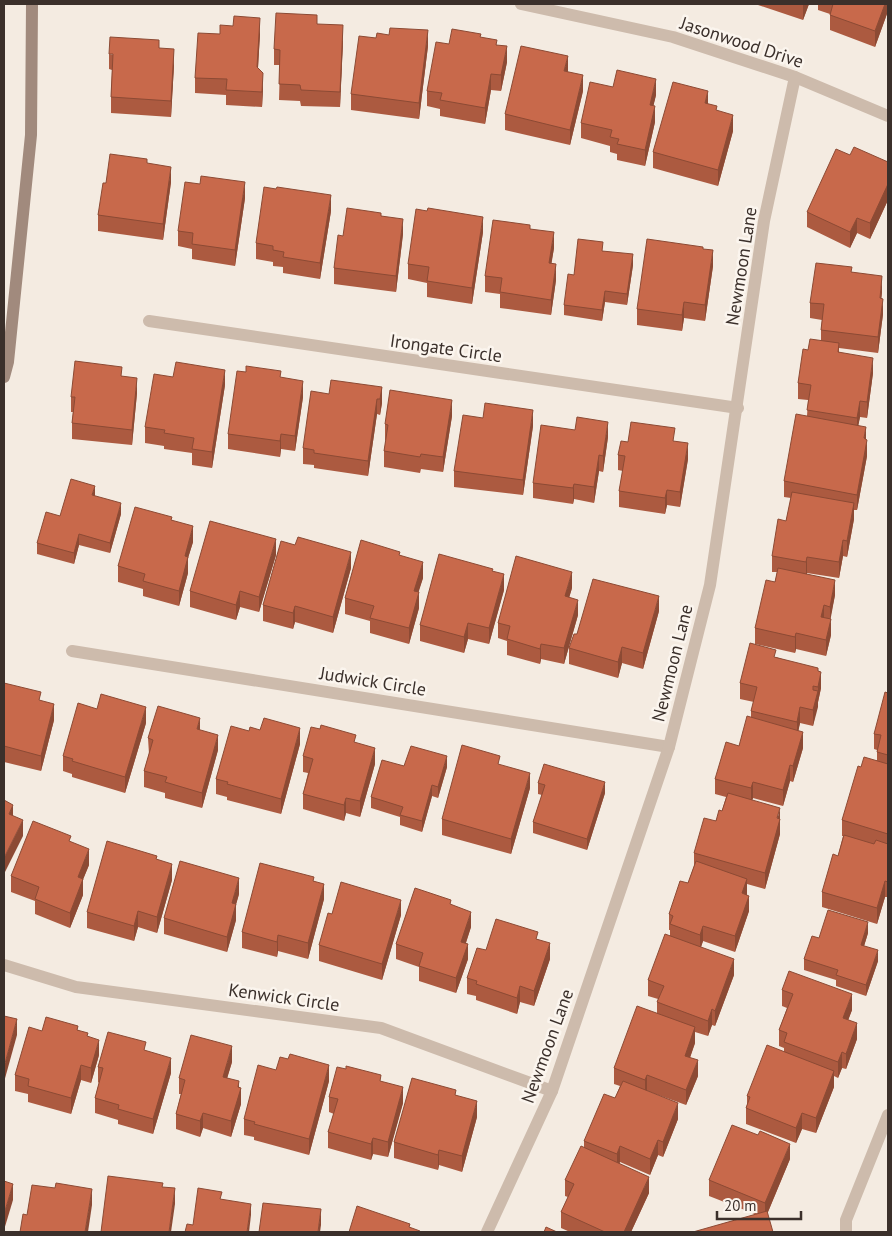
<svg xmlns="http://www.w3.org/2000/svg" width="892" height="1236" font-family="'PT Sans',sans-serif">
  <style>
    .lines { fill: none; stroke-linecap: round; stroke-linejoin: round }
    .street { stroke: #cdbbac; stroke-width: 12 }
    .secondary { stroke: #a18a7d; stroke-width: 12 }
    .wall { fill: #ac5a40 }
    .shaded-wall { fill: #8c4a34 }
    .building { fill: #c8694b; stroke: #8c4a34 }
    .labels { text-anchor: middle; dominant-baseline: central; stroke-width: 5; stroke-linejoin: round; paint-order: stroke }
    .street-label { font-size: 18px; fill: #3b302b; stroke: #fbf5ee }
  </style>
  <rect width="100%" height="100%" fill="#f4ebe1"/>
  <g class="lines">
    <g class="street">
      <path d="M521 4 673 37 795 77 888 116"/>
      <path d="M149 321 738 408"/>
      <path d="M72 651 669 747"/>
      <path d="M4 965 76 987 381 1028 552 1091"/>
      <path d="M487 1232 552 1091 669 747 710 585 764 221 795 77"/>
      <path d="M846 1232V1220L888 1115"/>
    </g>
    <path class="secondary" d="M4 377 8 362 31 135 32 4"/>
  </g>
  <g class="wall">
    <path d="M755 4H809L803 20Z"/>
    <path d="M818 4H888V11L875 47 830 30V14L818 10Z"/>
    <path d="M317 24 343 41 340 107 301 106 300 101 279 100 280 65H274V49Z"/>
    <path d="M220 34H260L258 68 263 89 262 107 226 105V95L195 93V78Z"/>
    <path d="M481 38 497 45 507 62 501 91 491 90 485 124 440 116V109L427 106V91L449 44Z"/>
    <path d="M428 46 419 119 351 110V94Z"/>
    <path d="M109 54 174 65 171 117 111 113V97L112 70 109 69Z"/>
    <path d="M613 87 656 95 653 106 655 122 645 166 617 160V154L610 152V146L581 138V123Z"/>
    <path d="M583 91 570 145 505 130V114Z"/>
    <path d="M708 104 733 131 718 186 653 168V152Z"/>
    <path d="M850 155 888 162V200L870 239 857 233 850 248 807 227V212Z"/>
    <path d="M147 164 171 182 163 240 98 231V215L106 183Z"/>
    <path d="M245 198 235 266 192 259V249L178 246V231Z"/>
    <path d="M331 211 320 279 283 273V267L273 266V262L256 259V243Z"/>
    <path d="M381 216 403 234 396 292 334 284V268L343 236Z"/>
    <path d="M530 229 554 248 551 264 556 280 551 315 500 308V294L485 292V276Z"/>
    <path d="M483 232 472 304 427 297V283L408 279V264Z"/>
    <path d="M703 249 713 266 705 321 684 318 682 331 637 325V309Z"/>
    <path d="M603 251 633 265 627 305 605 302 602 321 564 315V305L574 275Z"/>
    <path d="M852 272 882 292 881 299 883 314 878 353 839 348V352L873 373 867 418 860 417 858 425 866 440 867 456 857 510H854V519L847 557 843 556 839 578 807 573V574L835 595 830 619 831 635 826 656 796 649 795 653 755 644V628L775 582 777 572H772V556L786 521 791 498 784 497V481L807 416 808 400 798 399V383L808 350 821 340V330L822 320 810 318V303Z"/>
    <path d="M122 376 137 393 132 445 72 439V423L73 412H71V397Z"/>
    <path d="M281 378 303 397 295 451 281 449 280 457 228 449V434Z"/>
    <path d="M225 385 212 468 192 465V453L164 449V446L145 443V427Z"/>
    <path d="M382 387V403L380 415 377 414 368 476 314 468V465L303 464V448L329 394Z"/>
    <path d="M452 416 443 472 421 469 420 473 384 467V451L386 440H385V424Z"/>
    <path d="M533 426 523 495 454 487V471Z"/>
    <path d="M608 437 603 472 599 471 594 503 574 499 573 504 533 498V483Z"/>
    <path d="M628 442H675L688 459 680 507 667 505 665 514 619 507V491L623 471 618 470V455Z"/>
    <path d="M95 496 121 514 110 553 79 545 74 564 37 554V543L60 516Z"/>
    <path d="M172 520 193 542 188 558V573L179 606 143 596V589L118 582V566Z"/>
    <path d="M276 555 259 612 240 607 236 620 190 607V591Z"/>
    <path d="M400 556 423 578 418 592 419 608 409 644 370 633V621L345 614V598Z"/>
    <path d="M351 568 333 633 295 622 293 629 263 621V605Z"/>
    <path d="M572 588 569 597 578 615 564 664 541 659 540 664 507 655V641L498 638V623Z"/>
    <path d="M504 590 489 644 468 639 464 653 420 641V625Z"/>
    <path d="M659 611 643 669 622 663 618 678 569 664V648Z"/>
    <path d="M776 657 818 671 821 688 813 726 800 723 798 731 803 748 793 782 790 781 783 806 753 798 752 800 780 819V834L765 889 747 884V895L749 911 735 952 703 941 701 947 734 975 715 1026 712 1025 708 1036 695 1032V1043L690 1058 698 1076 686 1105 647 1091 678 1119 663 1157 658 1155 650 1175 620 1162 619 1163 649 1193 631 1232H570L561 1228V1212L568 1197 565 1196V1180L584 1147V1141L615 1098 620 1086 614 1084V1068L657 1013V1002L658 999 648 996V980L670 936V930H669V914L688 883 694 866V853L722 811 726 797 715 794V779L739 746 751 718V711L754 702 740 699V683Z"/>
    <path d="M4 683 54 720 41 771 4 762Z"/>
    <path d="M888 693V897H885L877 924 822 907V892L838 856 843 836H842V820L861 767 877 760V750L874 749V734Z"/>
    <path d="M146 723 125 793 72 777V774L63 771V756Z"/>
    <path d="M200 730 218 750 202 808 165 798V793L144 787V771L149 754 148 738Z"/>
    <path d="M260 730 300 744 281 814 227 800V797L216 794V779L249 731Z"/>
    <path d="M356 743 375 764 360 817 346 813 344 821 303 809V794L308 773 303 772V756Z"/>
    <path d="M404 766 447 767 438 798 432 796 422 832 400 825V817L371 808V797Z"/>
    <path d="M538 783 605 793 587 850 533 833V822L542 795 538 794Z"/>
    <path d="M530 788 511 854 442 835V819Z"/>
    <path d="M71 842 89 865 83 879V895L70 928 35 914V901L11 892V876Z"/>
    <path d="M157 860 172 880 157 933 138 927 134 941 87 928V912Z"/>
    <path d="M314 881 324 899 308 959 278 951 277 957 242 948V932Z"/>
    <path d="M239 894 236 904V920L227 952 164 934V918Z"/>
    <path d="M451 905 471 927 466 943 468 959 456 993 419 981V967L396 959V944Z"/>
    <path d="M332 914 401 915 382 980 319 961V945Z"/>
    <path d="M868 933 864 946 878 961 866 996 836 986V980L804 970V959L819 938Z"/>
    <path d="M538 939 550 959 534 1006 520 1002 517 1014 476 1000V996L467 994V978L486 950Z"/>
    <path d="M782 990 852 1010 848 1020 857 1039 846 1069 842 1068 838 1078 834 1076V1087L816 1133 802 1129 796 1143 746 1124V1108L747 1105V1096L784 1052V1048L779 1046V1030L787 1008 782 1006Z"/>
    <path d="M78 1030 88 1037 99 1055 91 1083 81 1080 71 1114 28 1102V1094L15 1091V1075L42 1031Z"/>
    <path d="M146 1051 171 1073 153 1134 118 1124V1120L95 1113V1098L99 1083 98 1082V1067Z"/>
    <path d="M232 1062 227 1078 239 1088 241 1104 231 1137 203 1128 200 1137 176 1129V1114L181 1094H179V1078Z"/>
    <path d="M276 1070 329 1081 309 1155 254 1140V1137L244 1135V1119Z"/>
    <path d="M381 1082 403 1103 388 1157 373 1154 371 1160 328 1148V1132L334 1114 329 1112V1097Z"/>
    <path d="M456 1095 477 1117 462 1172 439 1165 438 1170 394 1158V1142Z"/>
    <path d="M790 1159 768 1212 755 1214 709 1196V1180Z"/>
  </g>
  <g class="shaded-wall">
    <path d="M803 4H809L803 20Z"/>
    <path d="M885 4H888V11L875 47V31Z"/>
    <path d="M260 18V34L257 83V67Z"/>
    <path d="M343 25V41L340 107V92Z"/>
    <path d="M428 30V46L419 119V103Z"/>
    <path d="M507 46V62L501 91V75Z"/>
    <path d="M174 49V65L171 117V101Z"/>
    <path d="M568 56V72L564 71Z"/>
    <path d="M263 73V89L262 107V92Z"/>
    <path d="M491 74V90L485 124V108Z"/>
    <path d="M583 75V91L570 145V130Z"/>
    <path d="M656 79V95L650 121V105Z"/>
    <path d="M708 91V107L705 103Z"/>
    <path d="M655 106V122L645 166V150Z"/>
    <path d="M733 115V131L718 186V170Z"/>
    <path d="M171 167V182L163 240V224Z"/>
    <path d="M245 182V198L235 266V250Z"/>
    <path d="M888 184V200L870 239V223Z"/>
    <path d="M331 195V211L320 279V263Z"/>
    <path d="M483 217V232L472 304V288Z"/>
    <path d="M857 218V233L850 248V232Z"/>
    <path d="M403 219V234L396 292V276Z"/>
    <path d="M554 232V248L549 279V263Z"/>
    <path d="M713 250V266L705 321V305Z"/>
    <path d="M633 254V265L627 305V294Z"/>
    <path d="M556 264V280L551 315V300Z"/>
    <path d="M882 276V292L880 314V298Z"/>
    <path d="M605 291V302L602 321V310Z"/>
    <path d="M883 299V314L878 353V337Z"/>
    <path d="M684 302V318L682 331V315Z"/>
    <path d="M873 358V373L867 418V402Z"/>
    <path d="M225 370V385L212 468V452Z"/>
    <path d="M137 378V393L132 445V430Z"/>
    <path d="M303 381V397L295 451V436Z"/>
    <path d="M382 387V403L380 415V399Z"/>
    <path d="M377 399V414L368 476V461Z"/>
    <path d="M452 400V416L443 472V457Z"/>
    <path d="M860 401V417L857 433V418Z"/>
    <path d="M533 410V426L523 495V480Z"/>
    <path d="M608 422V437L603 472V456Z"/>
    <path d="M866 427V442L864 438Z"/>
    <path d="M281 434V449L280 457V441Z"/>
    <path d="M867 440V456L857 510V495Z"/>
    <path d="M688 443V459L680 507V492Z"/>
    <path d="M599 455V471L594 503V487Z"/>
    <path d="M574 484V499L573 504V488Z"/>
    <path d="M95 486V497L92 495Z"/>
    <path d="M667 490V505L665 514V498Z"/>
    <path d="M121 503V514L110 553V543Z"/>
    <path d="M854 503V519L847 557V541Z"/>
    <path d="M193 526V542L188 558V573L179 606V591L185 556Z"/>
    <path d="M79 534V545L74 564V553Z"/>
    <path d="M276 539V555L259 612V597Z"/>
    <path d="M843 540V556L839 578V562Z"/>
    <path d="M351 552V568L333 633V617Z"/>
    <path d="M807 557V573L806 578V562Z"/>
    <path d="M423 562V578L414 607V591Z"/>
    <path d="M572 572V588L565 612V596Z"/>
    <path d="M504 574V590L489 644V628Z"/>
    <path d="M835 580V595L830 622V607Z"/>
    <path d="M240 591V607L236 620V605Z"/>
    <path d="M419 592V608L409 644V628Z"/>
    <path d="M659 596V611L643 669V653Z"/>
    <path d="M578 600V615L564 664V648Z"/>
    <path d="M824 605V621L821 617Z"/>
    <path d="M295 606V622L293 629V613Z"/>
    <path d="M831 619V635L826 656V640Z"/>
    <path d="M468 623V639L464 653V637Z"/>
    <path d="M796 633V649L795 653V637Z"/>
    <path d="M541 644V659L540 664V649Z"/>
    <path d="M622 647V663L618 678V662Z"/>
    <path d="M818 668V684L821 672V688L818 702Z"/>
    <path d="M818 691V707L813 726V710Z"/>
    <path d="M54 704V720L41 771V756Z"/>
    <path d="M146 707V723L125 793V777Z"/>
    <path d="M800 707V723L797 738V722Z"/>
    <path d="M200 718V733L197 729Z"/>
    <path d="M300 728V744L281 814V799Z"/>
    <path d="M803 732V748L793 782V766Z"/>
    <path d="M218 735V750L202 808V793Z"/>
    <path d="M375 748V764L360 817V801Z"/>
    <path d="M447 756V767L438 798V787Z"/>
    <path d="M790 765V781L783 806V790Z"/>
    <path d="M530 773V788L511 854V839Z"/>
    <path d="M605 782V793L587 850V839Z"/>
    <path d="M753 782V798L751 804V788Z"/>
    <path d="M432 785V796L422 832V821Z"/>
    <path d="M346 798V813L344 821V805Z"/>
    <path d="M13 805V821L9 814Z"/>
    <path d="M780 808V834L765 889V873Z"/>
    <path d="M23 820V836L4 874V858Z"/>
    <path d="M89 849V865L78 892V877Z"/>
    <path d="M172 864V880L157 933V917Z"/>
    <path d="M239 878V894L232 919V903Z"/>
    <path d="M83 879V895L70 928V913Z"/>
    <path d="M747 879V895L742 893Z"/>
    <path d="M885 881V897L877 924V908Z"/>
    <path d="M324 884V899L308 959V943Z"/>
    <path d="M749 896V911L735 952V936Z"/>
    <path d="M401 900V915L382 980V964Z"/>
    <path d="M236 904V920L227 952V937Z"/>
    <path d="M138 911V927L134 941V926Z"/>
    <path d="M471 912V927L461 957V942Z"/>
    <path d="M868 922V933L861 956V945Z"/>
    <path d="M703 926V941L700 950V935Z"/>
    <path d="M278 935V951L277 957V942Z"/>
    <path d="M550 943V959L534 1006V991Z"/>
    <path d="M468 944V959L456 993V978Z"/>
    <path d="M878 950V961L866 996V985Z"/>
    <path d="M734 959V975L715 1026V1011Z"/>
    <path d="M520 986V1002L517 1014V998Z"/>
    <path d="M852 994V1010L843 1034V1018Z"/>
    <path d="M712 1009V1025L708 1036V1021Z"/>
    <path d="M17 1019V1035L4 1082V1067Z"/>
    <path d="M857 1023V1039L846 1069V1054Z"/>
    <path d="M695 1027V1043L685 1071V1056Z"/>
    <path d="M99 1040V1055L91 1083V1068Z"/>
    <path d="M232 1046V1062L223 1092V1077Z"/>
    <path d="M842 1052V1068L838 1078V1062Z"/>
    <path d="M171 1058V1073L153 1134V1119Z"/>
    <path d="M698 1060V1076L686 1105V1090Z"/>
    <path d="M81 1065V1080L71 1114V1098Z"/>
    <path d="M329 1065V1081L309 1155V1139Z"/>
    <path d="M834 1071V1087L816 1133V1118Z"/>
    <path d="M647 1075V1091L645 1096V1080Z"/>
    <path d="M239 1081V1093L241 1088V1104L231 1137V1121Z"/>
    <path d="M403 1087V1103L388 1157V1142Z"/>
    <path d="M477 1101V1117L462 1172V1156Z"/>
    <path d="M678 1103V1119L663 1157V1142Z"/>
    <path d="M203 1113V1128L200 1137V1121Z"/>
    <path d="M802 1113V1129L796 1143V1128Z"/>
    <path d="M373 1138V1154L371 1160V1144Z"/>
    <path d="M658 1140V1155L650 1175V1159Z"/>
    <path d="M790 1144V1159L765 1219V1203Z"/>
    <path d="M620 1146V1162L617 1170V1154Z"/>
    <path d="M439 1150V1165L438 1170V1155Z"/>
    <path d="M649 1177V1193L631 1232H624Z"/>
    <path d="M13 1184V1200L4 1230V1214Z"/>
    <path d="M175 1188V1204L171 1232H169Z"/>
    <path d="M92 1189V1205L88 1232H85Z"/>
    <path d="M251 1204V1215L249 1232H247Z"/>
    <path d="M321 1209V1225L320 1232H318Z"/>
  </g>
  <g class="building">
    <path d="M833 4H885L875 31 830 15Z"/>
    <path d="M276 13 317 15V24L343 25 340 92 301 90 300 85 279 84 280 50 274 49Z"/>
    <path d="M234 16 260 18 257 67 263 73 262 92 226 90 227 79 195 78 198 33 220 34V25L233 26Z"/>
    <path d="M390 28 428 30 419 103 351 94 359 36 376 38 377 33 389 35Z"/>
    <path d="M452 29 481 34 480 37 497 40 496 45 507 46 501 75 491 74 485 108 440 100 442 93 427 91 436 42 449 44Z"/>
    <path d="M110 37 159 40V48L174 49 171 101 111 97 113 54H109Z"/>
    <path d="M521 46 568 56 564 71 583 75 570 130 505 114Z"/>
    <path d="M617 70 656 79 650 105 655 106 645 150 617 144 619 139 610 137 612 130 581 123 590 82 613 87Z"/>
    <path d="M673 82 708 91 705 103 717 106 716 110 733 115 718 170 653 152Z"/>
    <path d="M854 147 888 162V184L870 223 857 218 850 232 807 212 836 149 850 155Z"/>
    <path d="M110 154 147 159V163L171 167 163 224 98 215 103 183H106Z"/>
    <path d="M201 176 245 182 235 250 192 244 193 233 178 231 185 182 200 184Z"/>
    <path d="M264 187 276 189 277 187 331 195 320 263 283 257 284 252 273 250V246L256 243Z"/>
    <path d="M347 208 381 213V216L403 219 396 276 334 268 338 235 343 236Z"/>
    <path d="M428 208 483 217 472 288 427 281 429 267 408 264 416 209 427 211Z"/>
    <path d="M493 220 530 225V229L554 232 549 263 556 264 551 300 500 292 502 278 485 276Z"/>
    <path d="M578 239 603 242 602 251 633 254 627 294 605 291 602 310 564 305 568 274 574 275Z"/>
    <path d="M647 239 703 247V249L713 250 705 305 684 302 682 315 637 309Z"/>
    <path d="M816 263 852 267 851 272 882 276 880 298 883 299 878 337 821 330 824 304 810 303Z"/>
    <path d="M810 339 839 343 838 352 873 358 867 402 860 401 857 418 807 410 811 385 798 383 803 349 808 350Z"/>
    <path d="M75 361 122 367 121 376 137 378 132 430 72 423 75 397H71Z"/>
    <path d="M176 362 225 370 212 452 192 449 194 438 164 433 165 430 145 427 154 374 173 377Z"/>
    <path d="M246 366 281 371 280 377 303 381 295 436 281 434 280 441 228 434 237 371 246 372Z"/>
    <path d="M331 380 382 387 380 399H377L368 461 314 453V450L303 448 311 391 329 394Z"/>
    <path d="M390 390 452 400 443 457 421 454 420 457 384 451 388 425 385 424Z"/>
    <path d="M485 403 533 410 523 480 454 471 463 415 483 418Z"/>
    <path d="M796 414 866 427 864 438 867 440 857 495 784 481Z"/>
    <path d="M577 417 608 422 603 456 599 455 594 487 574 484 573 488 533 483 541 425 575 430Z"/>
    <path d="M631 422 675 428 673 441 688 443 680 492 667 490 665 498 619 491 625 456 618 455 621 441 628 442Z"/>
    <path d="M71 479 95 486 92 495 121 503 110 543 79 534 74 553 37 543 46 512 60 516Z"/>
    <path d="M792 492 854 503 847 541 843 540 839 562 807 557 806 562 772 556 778 519 786 521Z"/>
    <path d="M135 507 172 517 171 520 193 526 185 556 188 557 179 591 143 581 145 574 118 566Z"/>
    <path d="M210 521 276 539 259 597 240 591 236 605 190 591Z"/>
    <path d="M298 537 351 552 333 617 295 606 293 613 263 605 281 541 295 545Z"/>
    <path d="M361 540 400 552 399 555 423 562 414 591 419 592 409 628 370 618 374 606 345 598Z"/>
    <path d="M439 554 493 569 492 571 504 574 489 628 468 623 464 637 420 625Z"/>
    <path d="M516 556 572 572 565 596 578 600 564 648 541 644 540 649 507 639 510 626 498 623Z"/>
    <path d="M778 568 835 580 830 607 824 605 821 617 831 619 826 640 796 633 795 637 755 628 766 580 775 582Z"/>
    <path d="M593 579 659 596 643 653 622 647 618 662 569 648 574 634H577Z"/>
    <path d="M750 643 776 650 774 657 818 668V671L821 672 818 687 813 686V690L818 691 813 710 800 707 797 722 751 711 757 687 740 683Z"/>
    <path d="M4 683 41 692 39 700 54 704 41 756 4 746Z"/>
    <path d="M885 692 888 693V755L877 752 881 735 874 734Z"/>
    <path d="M101 694 146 707 125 777 72 761 73 759 63 756 78 703 97 709Z"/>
    <path d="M158 706 200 718 197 729 218 735 202 793 165 782 167 777 144 771 153 740 148 738Z"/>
    <path d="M747 716 803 732 793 766 790 765 783 790 753 782 751 788 715 779 726 742 739 746Z"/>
    <path d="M264 718 300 728 281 799 227 784 228 782 216 779 231 726 249 731 250 727 260 730Z"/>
    <path d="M321 725 356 735 354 742 375 748 360 801 346 798 344 805 303 794 313 759 303 756 311 727 320 729Z"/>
    <path d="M462 745 500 756 498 764 530 773 511 839 442 819Z"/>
    <path d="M411 746 447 756 438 787 432 785 422 821 400 815 403 807 371 797 382 760 404 766Z"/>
    <path d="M864 757 888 764V834L842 820 858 766 861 767Z"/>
    <path d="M544 764 605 782 587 839 533 822 545 785 538 783Z"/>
    <path d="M728 793 780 808 777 818 780 819 765 873 694 853 704 818 716 821 719 810 722 811Z"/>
    <path d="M4 800 13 805 9 814 23 820 4 858Z"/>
    <path d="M33 821 71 836 69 841 89 849 78 877 83 879 70 913 35 899 39 887 11 876Z"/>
    <path d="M844 835 874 844 876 840 888 844V882L885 881 877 908 822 892 833 854 838 856Z"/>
    <path d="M107 841 157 856 156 859 172 864 157 917 138 911 134 926 87 912Z"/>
    <path d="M180 861 239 878 232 903 236 904 227 937 164 918Z"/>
    <path d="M696 861 747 879 742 893 749 896 735 936 703 926 700 935 670 924 673 916 669 914 680 881 688 883Z"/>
    <path d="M260 863 314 877 313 881 324 884 308 943 278 935 277 942 242 932Z"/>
    <path d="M341 882 401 900 382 964 319 945 328 913 332 914Z"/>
    <path d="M415 888 451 900 450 904 471 912 461 942 468 944 456 978 419 966 423 953 396 944Z"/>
    <path d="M828 910 868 922 861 945 878 950 866 985 836 975 838 970 804 959 812 936 819 938Z"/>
    <path d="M496 919 538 932 536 939 550 943 534 991 520 986 517 998 476 984 477 981 467 978 477 948 486 950Z"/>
    <path d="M665 934 734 959 715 1011 712 1009 708 1021 657 1002 664 986 648 980Z"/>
    <path d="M789 971 852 994 843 1018 857 1023 846 1054 842 1052 838 1062 784 1042 787 1033 779 1030 793 994 782 990Z"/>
    <path d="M637 1006 695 1027 685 1056 698 1060 686 1090 647 1075 645 1080 614 1068Z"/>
    <path d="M4 1016 17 1019 4 1067Z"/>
    <path d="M46 1017 78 1026 77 1030 88 1033 87 1036 99 1040 91 1068 81 1065 71 1098 28 1086 29 1079 15 1075 29 1027 42 1031Z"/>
    <path d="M108 1032 146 1042 144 1050 171 1058 153 1119 118 1109 119 1105 95 1098 103 1068 98 1067Z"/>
    <path d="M191 1035 232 1046 223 1077 239 1081 238 1087 241 1088 231 1121 203 1113 200 1121 176 1114 185 1080 179 1078Z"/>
    <path d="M767 1045 834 1071 816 1118 802 1113 796 1128 746 1108 750 1097 747 1096Z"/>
    <path d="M290 1054 329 1065 309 1139 254 1124 255 1122 244 1119 258 1065 276 1070 280 1057 288 1059Z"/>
    <path d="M346 1066 381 1075 380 1081 403 1087 388 1142 373 1138 371 1144 328 1132 338 1099 329 1097 337 1067 346 1069Z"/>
    <path d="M412 1078 456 1090 455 1095 477 1101 462 1156 439 1150 438 1155 394 1142Z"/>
    <path d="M623 1081 678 1103 663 1142 658 1140 650 1159 620 1146 617 1154 584 1141 604 1094 615 1098Z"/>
    <path d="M732 1125 758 1135 760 1131 790 1144 765 1203 709 1180Z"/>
    <path d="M581 1146 649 1177 624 1232H605L561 1212 574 1184 565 1180Z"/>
    <path d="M108 1176 163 1183 162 1187 175 1188 169 1232H101Z"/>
    <path d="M4 1181 13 1184 4 1214Z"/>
    <path d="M56 1183 92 1189 85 1232H20L23 1214 27 1215 32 1185 55 1188Z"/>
    <path d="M198 1188 222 1192 220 1199 251 1204 247 1232H185L187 1224 193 1225Z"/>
    <path d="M263 1203 321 1209 318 1232H259Z"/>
    <path d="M357 1206 410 1224 409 1227 420 1231 419 1232H349Z"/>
    <path d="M767 1211 773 1232H693Z"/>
    <path d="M546 1227 557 1232H544Z"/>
  </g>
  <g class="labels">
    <g class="street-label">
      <text transform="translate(742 42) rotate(18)">Jasonwood Drive</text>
      <text transform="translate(741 266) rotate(-81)">Newmoon Lane</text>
      <text transform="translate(446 348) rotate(8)">Irongate Circle</text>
      <text transform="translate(672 663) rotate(-76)">Newmoon Lane</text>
      <text transform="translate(373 681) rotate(9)">Judwick Circle</text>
      <text transform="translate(284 997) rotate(8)">Kenwick Circle</text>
      <text transform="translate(547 1046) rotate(-70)">Newmoon Lane</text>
    </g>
  </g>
  <rect width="892" height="1236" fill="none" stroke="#3b302b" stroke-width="10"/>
  <path d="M717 1211v8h84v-8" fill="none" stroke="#3b302b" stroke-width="2.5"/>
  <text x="724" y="1211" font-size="15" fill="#3b302b" stroke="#fbf5ee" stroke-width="4" paint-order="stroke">20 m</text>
</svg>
